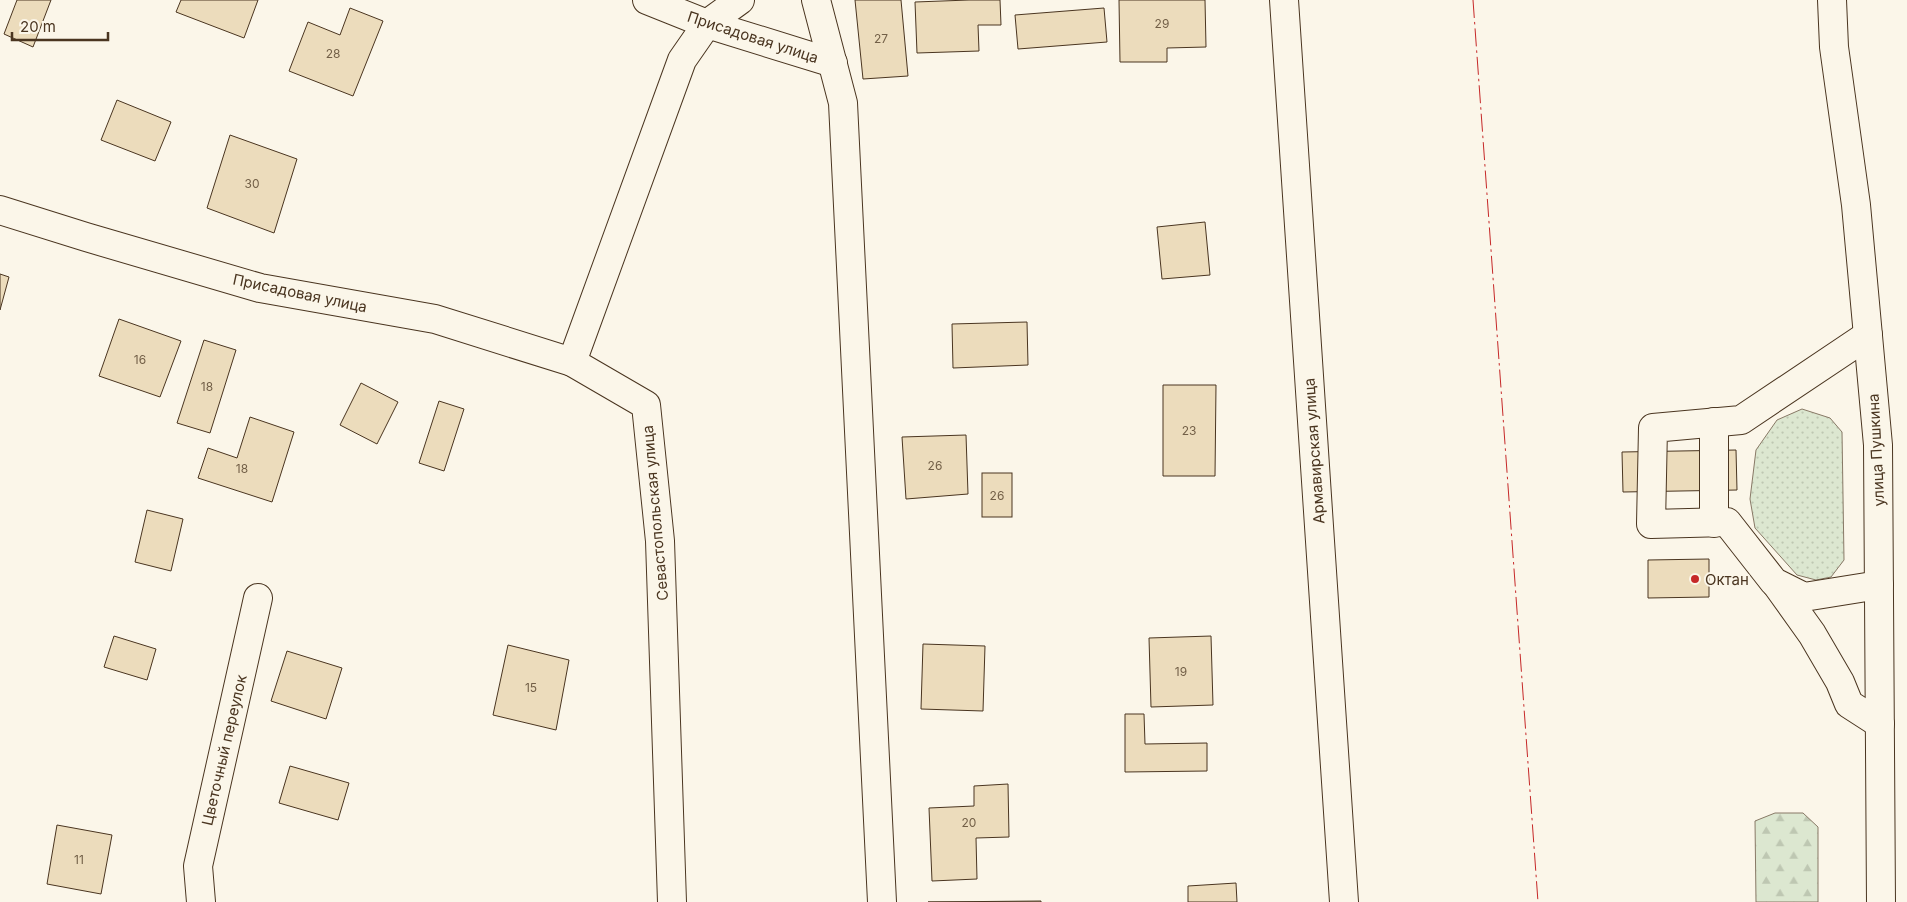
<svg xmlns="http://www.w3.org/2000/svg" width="1907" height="902" font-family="Inter,sans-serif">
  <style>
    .grass { fill: url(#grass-dots); stroke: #887966 }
    .forest { fill: url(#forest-firs); stroke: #887966 }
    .building { fill: #ecdcbc; stroke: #4a3520 }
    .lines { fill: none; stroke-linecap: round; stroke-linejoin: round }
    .minor-casing { stroke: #4a3520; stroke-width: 30 }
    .major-casing { stroke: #4a3520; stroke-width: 30 }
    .minor { stroke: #fbf6e9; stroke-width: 28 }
    .major { stroke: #fbf6e9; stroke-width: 28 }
    .power { stroke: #c62828; stroke-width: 1; stroke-dasharray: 18 4 2.5 4; stroke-linecap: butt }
    .poi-dot { fill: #c62828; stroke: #fbf6e9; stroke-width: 2 }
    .labels { text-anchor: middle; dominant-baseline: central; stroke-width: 4; stroke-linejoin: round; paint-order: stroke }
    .number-label { font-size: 12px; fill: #725f47 }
    .street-label { font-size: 15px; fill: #4a3520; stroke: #fbf6e9 }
    .poi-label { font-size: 15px; fill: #4a3520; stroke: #fbf6e9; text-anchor: start }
  </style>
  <defs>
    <pattern id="grass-dots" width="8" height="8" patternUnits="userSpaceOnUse" patternTransform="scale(1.25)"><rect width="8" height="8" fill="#dce7d0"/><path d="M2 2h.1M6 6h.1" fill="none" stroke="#bec7b2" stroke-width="1.8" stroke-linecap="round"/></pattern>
    <pattern id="forest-firs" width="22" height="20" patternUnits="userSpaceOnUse" patternTransform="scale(1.25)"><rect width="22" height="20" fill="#dce7d0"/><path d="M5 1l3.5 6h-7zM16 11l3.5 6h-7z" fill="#bec7b2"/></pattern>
  </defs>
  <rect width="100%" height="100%" fill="#fbf6e9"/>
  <path class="grass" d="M1802 409 1830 418 1842 432 1844 560 1831 577 1816 580 1797 575 1755 528 1750 499 1756 450 1777 420Z"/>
  <path class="forest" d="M1775 813H1803L1818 827V902H1756L1755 821Z"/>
  <g class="building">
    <path d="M17 0H51L33 47 4 34Z"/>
    <path d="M181 0H258L244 38 176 12Z"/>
    <path d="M855 0H901L908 76 863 79Z"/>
    <path d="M969 0H1000L1001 25H978L979 51 917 53 915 2Z"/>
    <path d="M1119 0H1205L1206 47 1167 48V62H1120Z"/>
    <path d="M350 8 383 21 353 96 289 71 308 22 340 35Z"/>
    <path d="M1104 8 1107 42 1018 49 1015 15Z"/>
    <path d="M117 100 171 122 155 161 101 140Z"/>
    <path d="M230 135 297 159 274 233 207 208Z"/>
    <path d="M1205 222 1210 275 1162 279 1157 227Z"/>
    <path d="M0 274 9 277 0 310Z"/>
    <path d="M119 319 181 341 160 397 99 376Z"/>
    <path d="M1027 322 1028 365 953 368 952 324Z"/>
    <path d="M204 340 236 350 210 433 177 423Z"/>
    <path d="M361 383 398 402 377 444 340 425Z"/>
    <path d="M1163 385H1216L1215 476H1163Z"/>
    <path d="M439 401 464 409 444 471 419 463Z"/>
    <path d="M250 417 294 432 272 502 198 478 208 448 237 458Z"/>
    <path d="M966 435 968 494 906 499 902 437Z"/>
    <path d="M1736 450 1737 490 1623 492 1622 452Z"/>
    <rect x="982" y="473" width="30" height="44"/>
    <path d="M147 510 183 519 171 571 135 562Z"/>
    <path d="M1709 559V597L1648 598V560Z"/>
    <path d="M114 636 156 649 147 680 104 667Z"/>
    <path d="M1211 636 1213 705 1151 707 1149 638Z"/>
    <path d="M923 644 985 646 983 711 921 709Z"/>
    <path d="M508 645 569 660 556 730 493 715Z"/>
    <path d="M287 651 342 668 326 719 271 701Z"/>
    <path d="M1125 714H1144L1145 744 1207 743V771L1125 772Z"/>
    <path d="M290 766 349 783 338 820 279 803Z"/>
    <path d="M1008 784 1009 837 976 838 977 879 932 881 929 808 974 806V786Z"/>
    <path d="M57 825 112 835 101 894 47 884Z"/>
    <path d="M1236 883 1237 902H1188V886Z"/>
    <path d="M1041 901V902H928Z"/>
  </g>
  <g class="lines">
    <defs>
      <g id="minor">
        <path d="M647 0 707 24 833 63"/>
        <path d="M816 0 843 103 882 902"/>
        <path d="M1284 0 1344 902"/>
        <path d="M0 210 86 237 260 288 435 319 572 362"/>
        <path d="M1868 335 1741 420 1653 428 1651 524 1727 522 1774 582 1804 597 1879 585"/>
        <path d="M1714 422V523"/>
        <path d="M1777 585 1812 634 1840 682 1849 704 1880 724"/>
        <path d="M201 902 198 866 258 598"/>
        <path d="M672 902 660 541 646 405 572 362 682 60 707 24 740 0"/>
      </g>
      <path id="major" d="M1832 0 1834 47 1856 205 1878 445 1881 902"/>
    </defs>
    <use href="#minor" class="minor-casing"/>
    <use href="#major" class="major-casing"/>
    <use href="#minor" class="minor"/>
    <use href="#major" class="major"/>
    <path class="power" d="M1473 0 1538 902"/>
  </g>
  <circle class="poi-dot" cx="1695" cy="579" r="5"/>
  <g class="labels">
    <g class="number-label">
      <text x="1162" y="23">29</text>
      <text x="881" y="38">27</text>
      <text x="333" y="53">28</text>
      <text x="252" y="183">30</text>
      <text x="140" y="359">16</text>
      <text x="207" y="386">18</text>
      <text x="1189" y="430">23</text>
      <text x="935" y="465">26</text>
      <text x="242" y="468">18</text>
      <text x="997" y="495">26</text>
      <text x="1181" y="671">19</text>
      <text x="531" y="687">15</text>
      <text x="969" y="822">20</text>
      <text x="79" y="859">11</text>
    </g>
    <g class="street-label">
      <text transform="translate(753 37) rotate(18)">Присадовая улица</text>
      <text transform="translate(300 293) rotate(12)">Присадовая улица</text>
      <text transform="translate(1876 450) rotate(-93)">улица Пушкина</text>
      <text transform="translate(1314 451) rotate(-94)">Армавирская улица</text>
      <text transform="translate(655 513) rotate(-95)">Севастопольская улица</text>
      <text transform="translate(224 750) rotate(-77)">Цветочный переулок</text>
    </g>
    <g class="poi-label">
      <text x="1705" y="579">Октан</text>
    </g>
  </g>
  <path d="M12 32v8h96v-8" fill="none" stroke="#4a3520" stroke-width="2.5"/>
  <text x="20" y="32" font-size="15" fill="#4a3520" stroke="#fbf6e9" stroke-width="4" paint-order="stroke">20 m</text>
</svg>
